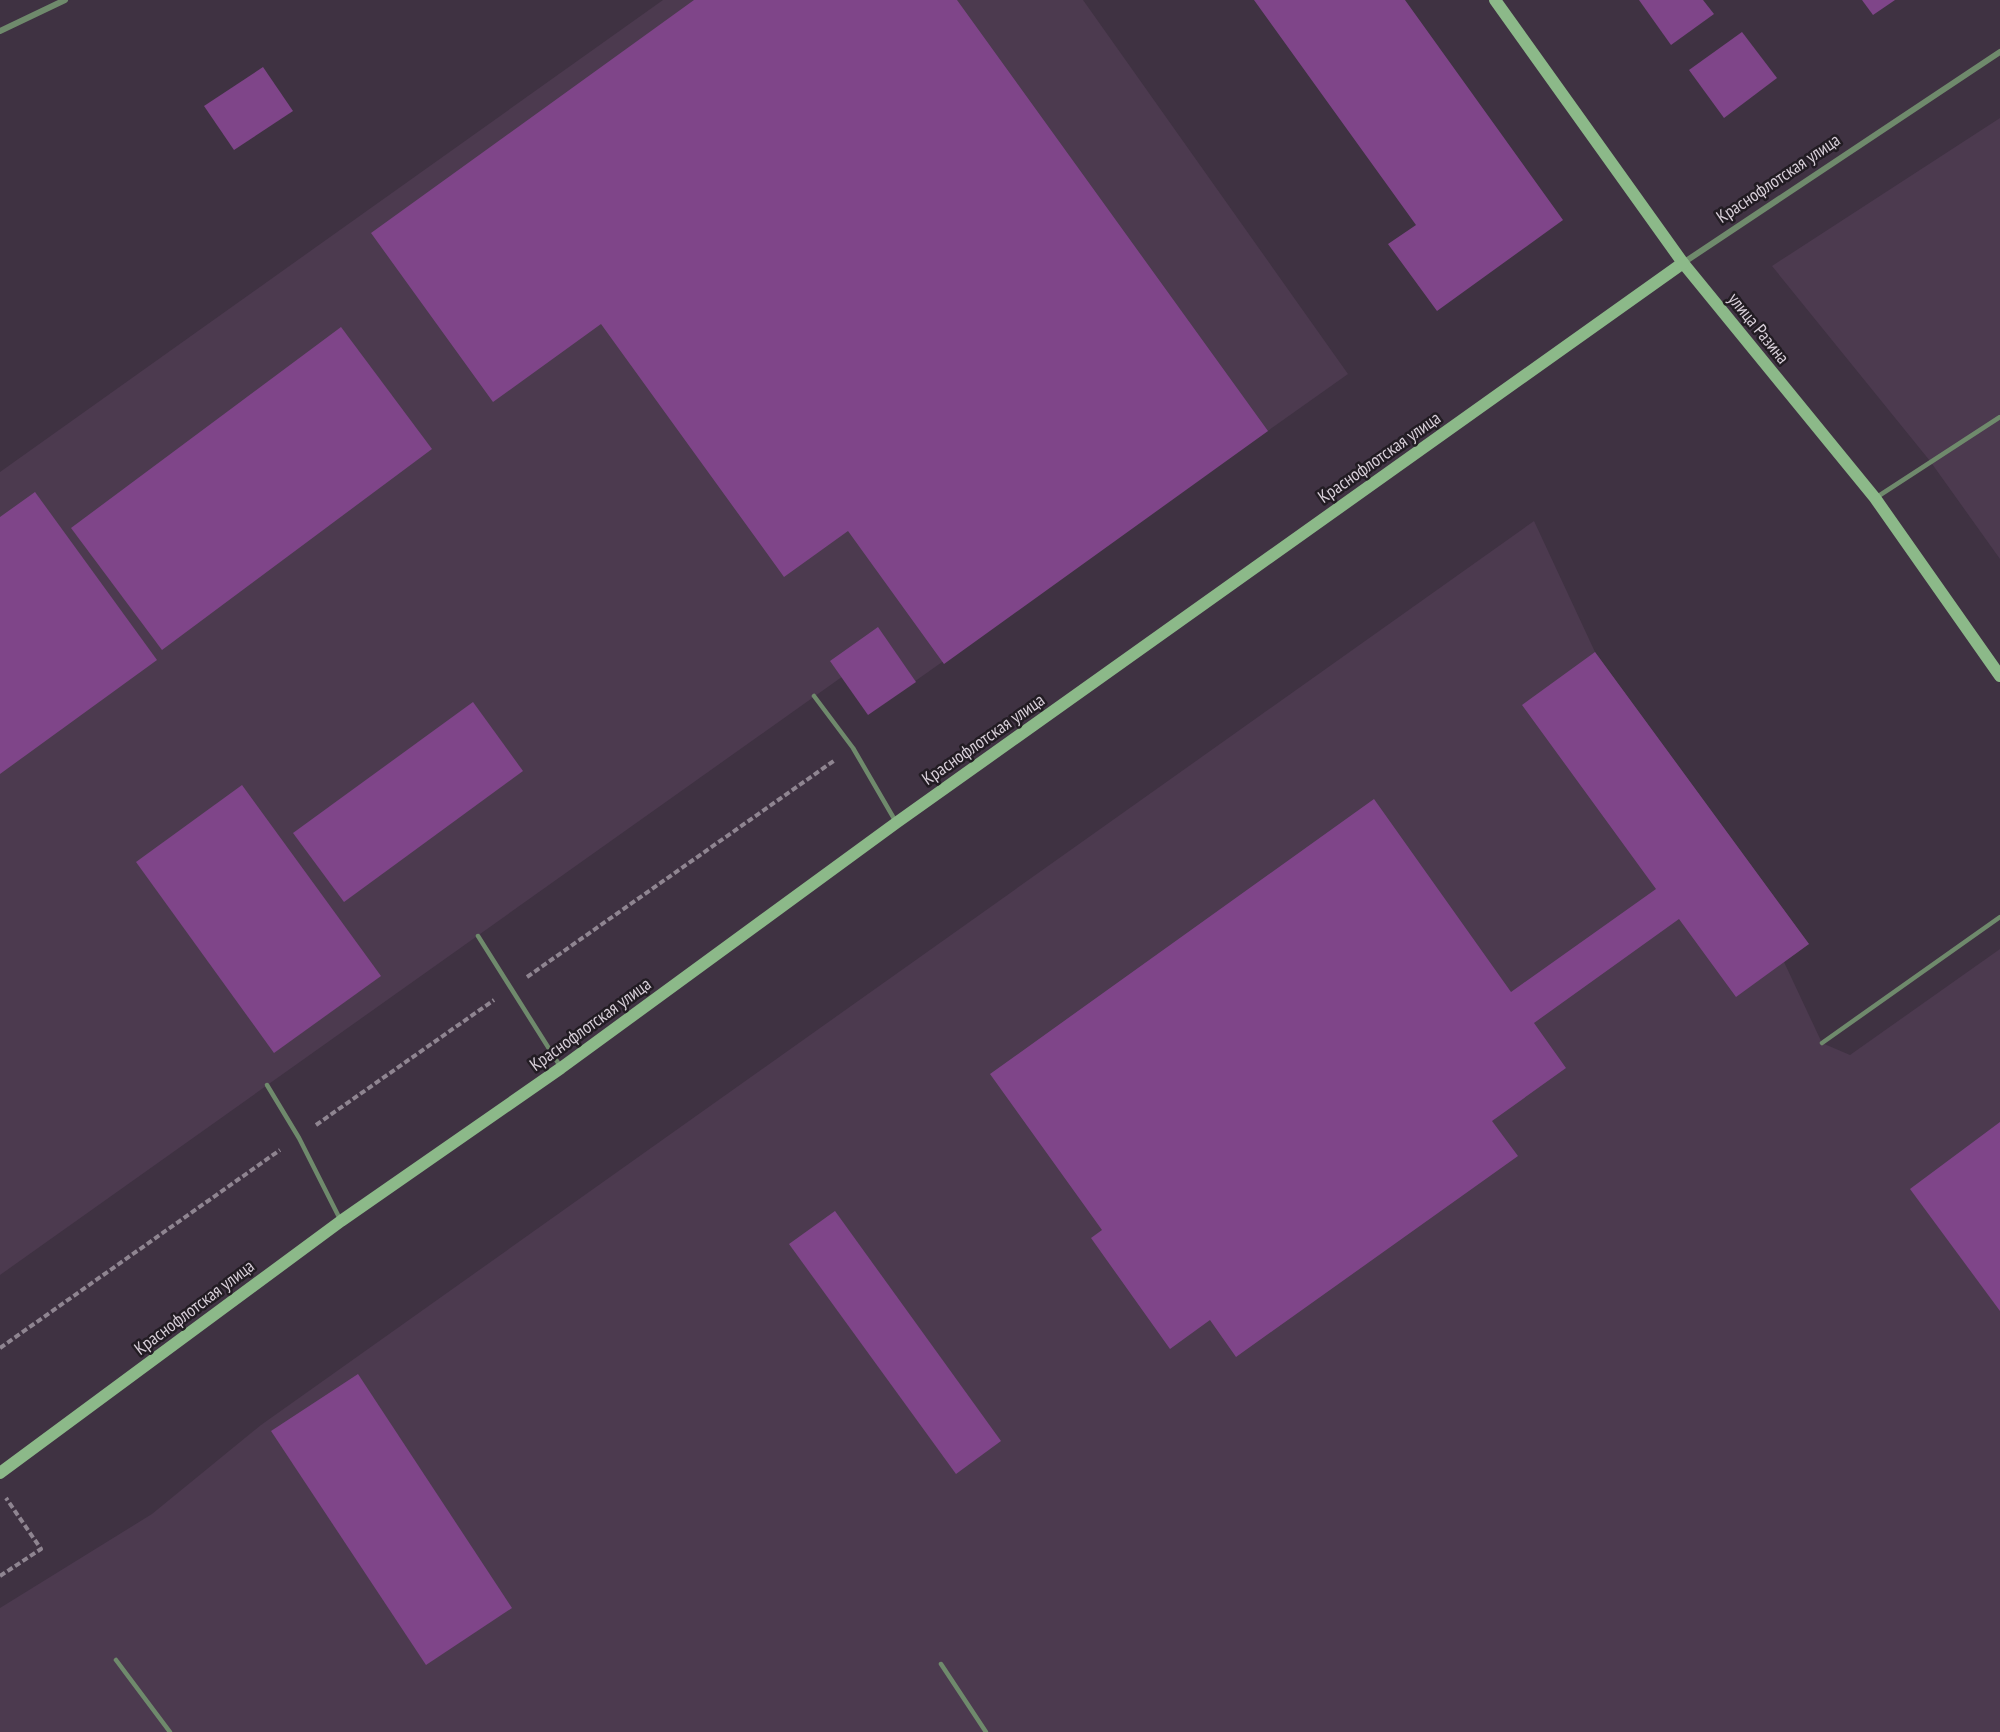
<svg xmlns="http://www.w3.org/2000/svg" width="2000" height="1732" font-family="'PT Sans Narrow',sans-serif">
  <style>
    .built { fill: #4c3a4f }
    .building { fill: #7f4589 }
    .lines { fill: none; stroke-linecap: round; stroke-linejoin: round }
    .path { stroke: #8f8591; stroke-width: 4; stroke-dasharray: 6 3; stroke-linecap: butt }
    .lane { stroke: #6f8a6c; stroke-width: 4.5 }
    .street { stroke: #6f8a6c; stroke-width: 6 }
    .secondary { stroke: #8cb989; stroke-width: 12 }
    .labels { text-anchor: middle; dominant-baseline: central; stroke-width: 5; stroke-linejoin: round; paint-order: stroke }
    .street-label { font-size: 18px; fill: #d7ced8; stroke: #221c23 }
  </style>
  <rect width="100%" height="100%" fill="#3f3242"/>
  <g class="built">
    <path d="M663 0H1083L1348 374 873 711 846 674 0 1275V472Z"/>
    <path d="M2000 118V559L1930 461 1772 266Z"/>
    <path d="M1534 521 1595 652 1809 944 1784 962 1822 1043 1850 1055 2000 949V1732H0V1608L152 1514 261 1425Z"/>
  </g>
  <g class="building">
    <path d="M694 0H957L1268 431 944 664 848 531 784 577 601 324 493 402 371 233Z"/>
    <path d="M1254 0H1405L1563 220 1437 311 1388 244 1416 225Z"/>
    <path d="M1639 0H1703L1714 14 1671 45Z"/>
    <path d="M1862 0H1895L1873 15Z"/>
    <path d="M1742 32 1777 78 1724 118 1689 70Z"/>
    <path d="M263 67 293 111 234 150 204 106Z"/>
    <path d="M341 327 432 449 162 650 71 528Z"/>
    <path d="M35 492 157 660 0 774V517Z"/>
    <path d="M878 627 916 682 868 715 830 661Z"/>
    <path d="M1595 652 1809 944 1736 997 1679 919 1534 1023 1566 1068 1492 1121 1518 1156 1236 1357 1210 1320 1170 1349 1091 1238 1102 1230 990 1074 1374 799 1511 992 1656 889 1522 705Z"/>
    <path d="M473 702 523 771 344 902 293 833Z"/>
    <path d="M242 785 381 976 274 1053 136 862Z"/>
    <path d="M2000 1122V1311L1910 1189Z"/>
    <path d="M835 1211 1001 1441 956 1474 789 1244Z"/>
    <path d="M358 1374 512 1608 426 1665 271 1431Z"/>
  </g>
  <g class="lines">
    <g class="path">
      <path d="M527 977 835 760"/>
      <path d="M316 1125 494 1000"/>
      <path d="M0 1348 280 1150"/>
      <path d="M0 1576 41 1549 6 1498"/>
    </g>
    <g class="lane">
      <path d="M1877 497 2000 417"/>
      <path d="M814 696 853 748 896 822"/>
      <path d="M478 936 560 1066"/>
      <path d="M1822 1043 2000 917"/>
      <path d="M267 1085 299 1138 341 1221"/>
      <path d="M116 1660 170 1732"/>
      <path d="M941 1664 986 1732"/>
    </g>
    <g class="street">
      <path d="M0 31 65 0"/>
      <path d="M1683 263 2000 52"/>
    </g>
    <g class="secondary">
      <path d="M1495 0 1683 263 1875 498 2000 676"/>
      <path d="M0 1473 341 1221 561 1068 896 823 1683 263"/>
    </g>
  </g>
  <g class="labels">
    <g class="street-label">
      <text transform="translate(1778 178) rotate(-34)">Краснофлотская улица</text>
      <text transform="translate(1759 328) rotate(51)">улица Разина</text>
      <text transform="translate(1379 457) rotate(-35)">Краснофлотская улица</text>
      <text transform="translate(983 739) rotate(-35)">Краснофлотская улица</text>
      <text transform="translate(590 1024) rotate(-36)">Краснофлотская улица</text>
      <text transform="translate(194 1307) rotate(-37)">Краснофлотская улица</text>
    </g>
  </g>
</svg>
